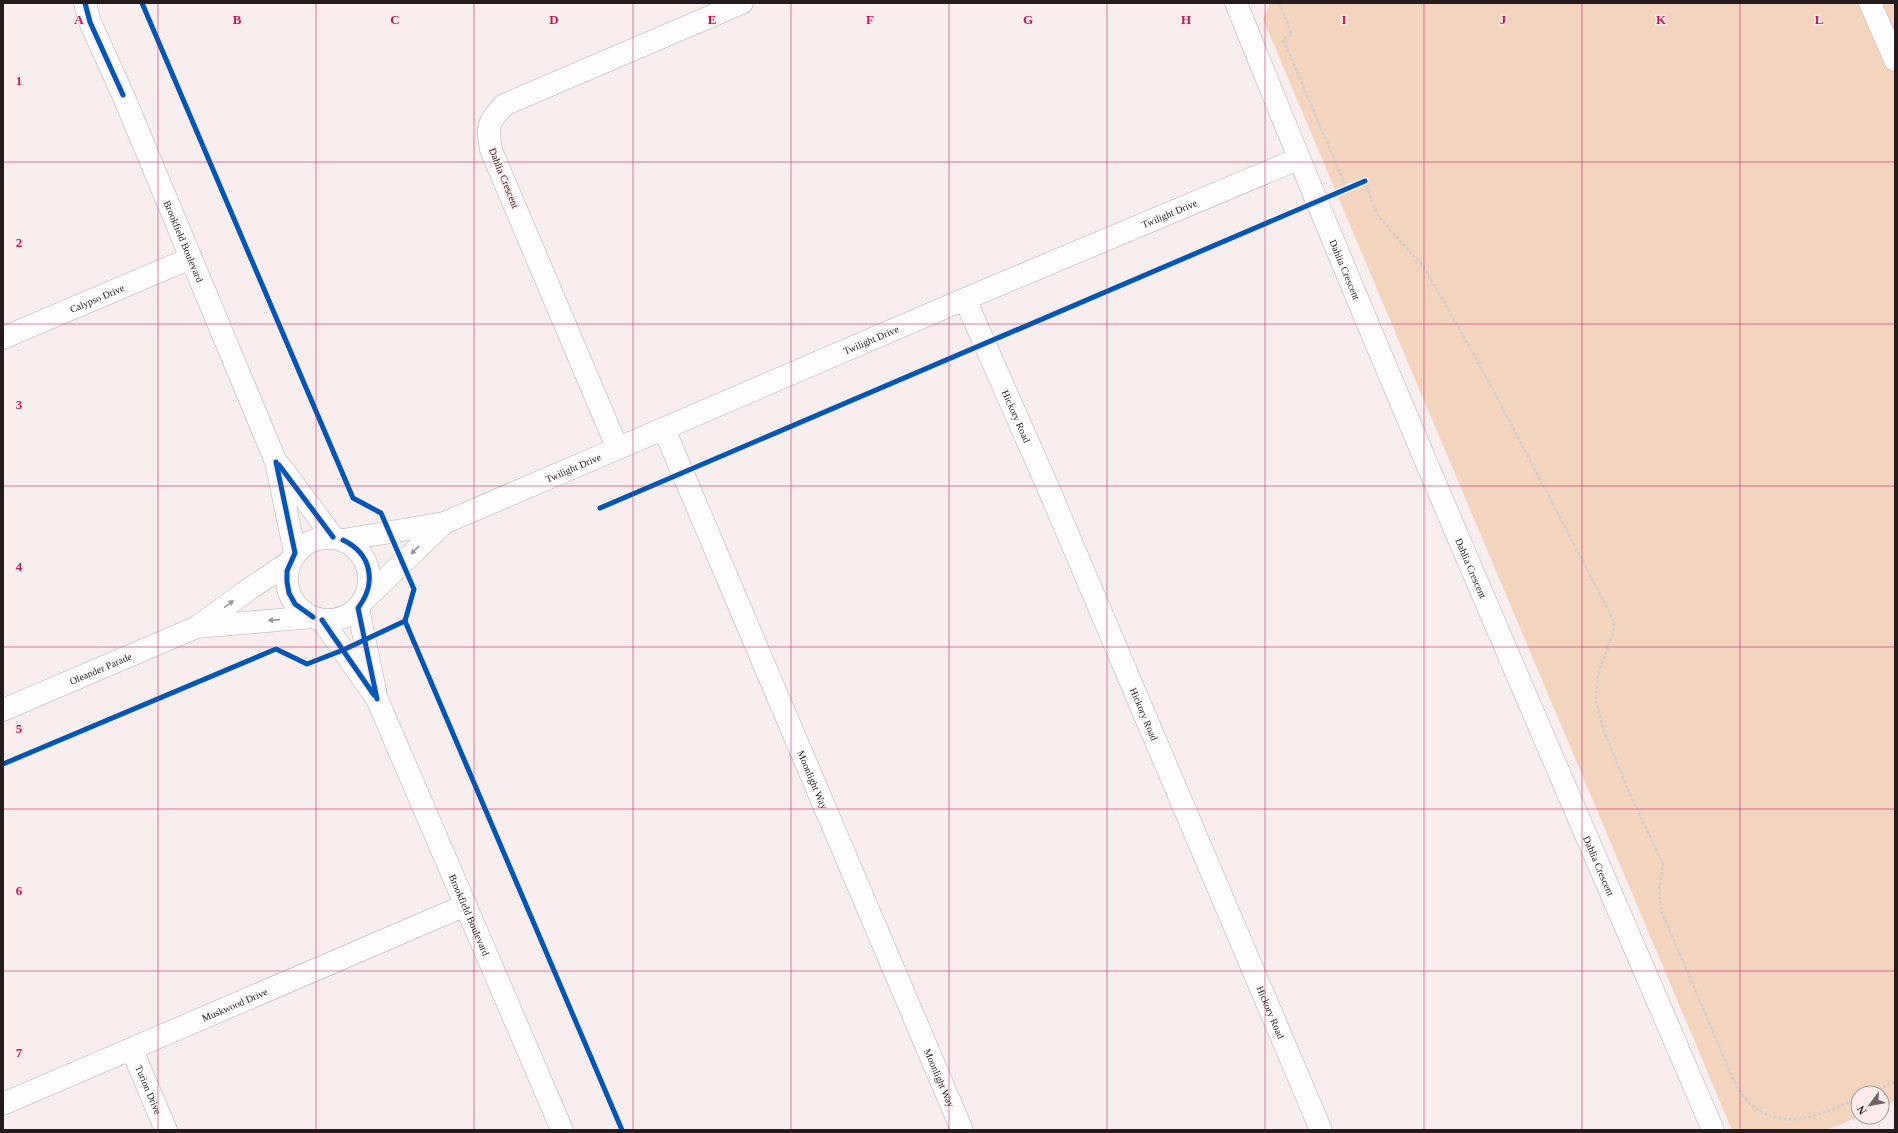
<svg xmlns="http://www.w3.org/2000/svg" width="1898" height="1133" font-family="'Times New Roman',serif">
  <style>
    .green { fill: #f2d4bf }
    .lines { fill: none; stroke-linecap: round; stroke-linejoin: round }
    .street-casing { stroke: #b7aeae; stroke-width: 23 }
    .secondary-casing { stroke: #b7aeae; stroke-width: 23 }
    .path { stroke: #d2cfcf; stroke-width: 2.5; stroke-dasharray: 3 2; stroke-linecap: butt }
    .street { stroke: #fefcfc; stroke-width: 22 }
    .secondary { stroke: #fefcfc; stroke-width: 22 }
    .cycleway-casing { stroke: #fdeaea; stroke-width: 8 }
    .cycleway { stroke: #0057b8; stroke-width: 5 }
    .oneway { fill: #9b9797 }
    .grid { fill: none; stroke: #c2185b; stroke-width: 1; stroke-opacity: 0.55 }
    .labels { text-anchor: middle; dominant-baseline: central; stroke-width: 3; stroke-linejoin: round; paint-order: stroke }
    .street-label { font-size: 10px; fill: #231b1c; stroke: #fdeaea }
    .grid-label { font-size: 13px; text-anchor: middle; font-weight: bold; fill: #c2185b; stroke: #fdeaea; stroke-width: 3; stroke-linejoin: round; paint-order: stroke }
  </style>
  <rect width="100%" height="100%" fill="#f9eeee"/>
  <path class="green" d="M1270 3H1895V1101L1882 1107V1093H1858V1117L1827 1130H1732L1263 19Z"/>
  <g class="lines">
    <defs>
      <g id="street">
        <path id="s1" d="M1236 3C1388 381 1552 755 1713 1130"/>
        <path d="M1870 3 1895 60"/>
        <path id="s2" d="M965 299 1050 492 1321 1130"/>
        <path id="s3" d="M3 338 191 258"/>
        <path id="s4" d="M664 429 962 1130"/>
        <path d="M617 447 491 150C487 125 487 124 504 105L742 3"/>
        <path id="s5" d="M343 540 444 523 965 299 1298 159"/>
        <path d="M365 599 444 523"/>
        <path d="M197 627 313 617"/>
        <path id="s6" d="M3 710 197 627 248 590 291 561"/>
        <path id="s7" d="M132 1050 166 1130"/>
        <path id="s8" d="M3 1104 466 905"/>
      </g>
      <g id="secondary">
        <path id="s9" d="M85 3 90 22 123 95 276 462 295 553"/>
        <path d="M281 467 333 537"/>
        <circle cx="328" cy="579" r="41"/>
        <path d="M358 608 375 690"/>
        <path id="s10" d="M322 620 377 699 562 1130"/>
      </g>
    </defs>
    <use href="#street" class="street-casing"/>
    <use href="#secondary" class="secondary-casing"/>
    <g class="path">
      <path d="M1279 3 1292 34 1283 39 1347 189"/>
      <path d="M1365 181 1377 215 1422 265 1440 295 1489 382 1610 613 1614 623 1613 633 1598 674 1596 701 1604 731 1628 790 1663 864 1659 890 1661 910 1737 1088C1742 1094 1746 1101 1751 1105 1786 1133 1822 1114 1858 1098"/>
      <path d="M1869 1093 1895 1082"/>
    </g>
    <use href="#street" class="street"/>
    <use href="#secondary" class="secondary"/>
    <defs>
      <g id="cycleway">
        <path d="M85 3 90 22 123 95"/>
        <path d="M142 3 353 498 381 513 413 587 414 589 405 621 622 1130"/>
        <path d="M276 462 295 553 287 571V582L289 593 295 604 313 617"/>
        <path d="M279 465 333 537"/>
        <path d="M600 508 1365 181"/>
        <path d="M343 540C372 554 377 583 358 608L377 699"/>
        <path d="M322 620 374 695"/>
        <path d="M3 764 276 649 307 664 343 650 405 621"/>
      </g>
    </defs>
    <use href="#cycleway" class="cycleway-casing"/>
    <use href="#cycleway" class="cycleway"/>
  </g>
  <defs><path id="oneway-solid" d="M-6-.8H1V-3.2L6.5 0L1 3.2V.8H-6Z"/></defs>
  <g class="oneway">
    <use href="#oneway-solid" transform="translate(415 550) rotate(136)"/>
    <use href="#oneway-solid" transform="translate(229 604) rotate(-37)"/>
    <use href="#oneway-solid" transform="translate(274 620) rotate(176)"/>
  </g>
  <path class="grid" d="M158 3V1130M316 3V1130M474 3V1130M633 3V1130M791 3V1130M949 3V1130M1107 3V1130M1265 3V1130M1424 3V1130M1582 3V1130M1740 3V1130M3 162H1895M3 324H1895M3 486H1895M3 647H1895M3 809H1895M3 971H1895"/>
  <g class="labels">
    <g class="street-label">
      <text transform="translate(504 178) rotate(68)">Dahlia Crescent</text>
      <text stroke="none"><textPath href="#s5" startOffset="891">Twilight Drive</textPath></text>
      <text stroke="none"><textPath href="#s9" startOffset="258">Brookfield Boulevard</textPath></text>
      <text stroke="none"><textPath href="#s1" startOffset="288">Dahlia Crescent</textPath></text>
      <text stroke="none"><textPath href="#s3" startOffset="102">Calypso Drive</textPath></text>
      <text stroke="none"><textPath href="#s5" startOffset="567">Twilight Drive</textPath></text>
      <text stroke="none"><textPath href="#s2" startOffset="128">Hickory Road</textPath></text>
      <text stroke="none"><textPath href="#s5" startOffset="243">Twilight Drive</textPath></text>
      <text stroke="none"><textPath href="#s1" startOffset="612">Dahlia Crescent</textPath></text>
      <text stroke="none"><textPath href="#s6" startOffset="106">Oleander Parade</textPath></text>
      <text stroke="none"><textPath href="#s2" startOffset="452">Hickory Road</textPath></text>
      <text stroke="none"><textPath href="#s4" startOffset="381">Moonlight Way</textPath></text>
      <text stroke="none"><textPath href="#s1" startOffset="936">Dahlia Crescent</textPath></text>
      <text stroke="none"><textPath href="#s10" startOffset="331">Brookfield Boulevard</textPath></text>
      <text stroke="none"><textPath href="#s8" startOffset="252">Muskwood Drive</textPath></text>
      <text stroke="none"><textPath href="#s2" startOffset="776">Hickory Road</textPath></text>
      <text stroke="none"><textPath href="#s4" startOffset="705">Moonlight Way</textPath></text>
      <text stroke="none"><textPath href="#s7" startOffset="43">Turion Drive</textPath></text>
    </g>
  </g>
  <g class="grid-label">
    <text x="79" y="24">A</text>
    <text x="237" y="24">B</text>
    <text x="395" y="24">C</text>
    <text x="554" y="24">D</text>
    <text x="712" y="24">E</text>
    <text x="870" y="24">F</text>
    <text x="1028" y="24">G</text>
    <text x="1186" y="24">H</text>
    <text x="1344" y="24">I</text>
    <text x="1503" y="24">J</text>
    <text x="1661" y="24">K</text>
    <text x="1819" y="24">L</text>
    <text x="19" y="85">1</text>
    <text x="19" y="247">2</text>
    <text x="19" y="409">3</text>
    <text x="19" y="571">4</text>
    <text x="19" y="733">5</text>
    <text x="19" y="895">6</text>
    <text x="19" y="1057">7</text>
  </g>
  <rect width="1898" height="1133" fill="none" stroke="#231b1c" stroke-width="8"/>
  <g transform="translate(1870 1105) rotate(238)"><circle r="19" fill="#fdeaea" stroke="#a69798"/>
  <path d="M0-3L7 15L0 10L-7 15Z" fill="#6e6566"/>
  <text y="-6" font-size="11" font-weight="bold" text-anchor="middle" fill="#231b1c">N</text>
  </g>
</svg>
